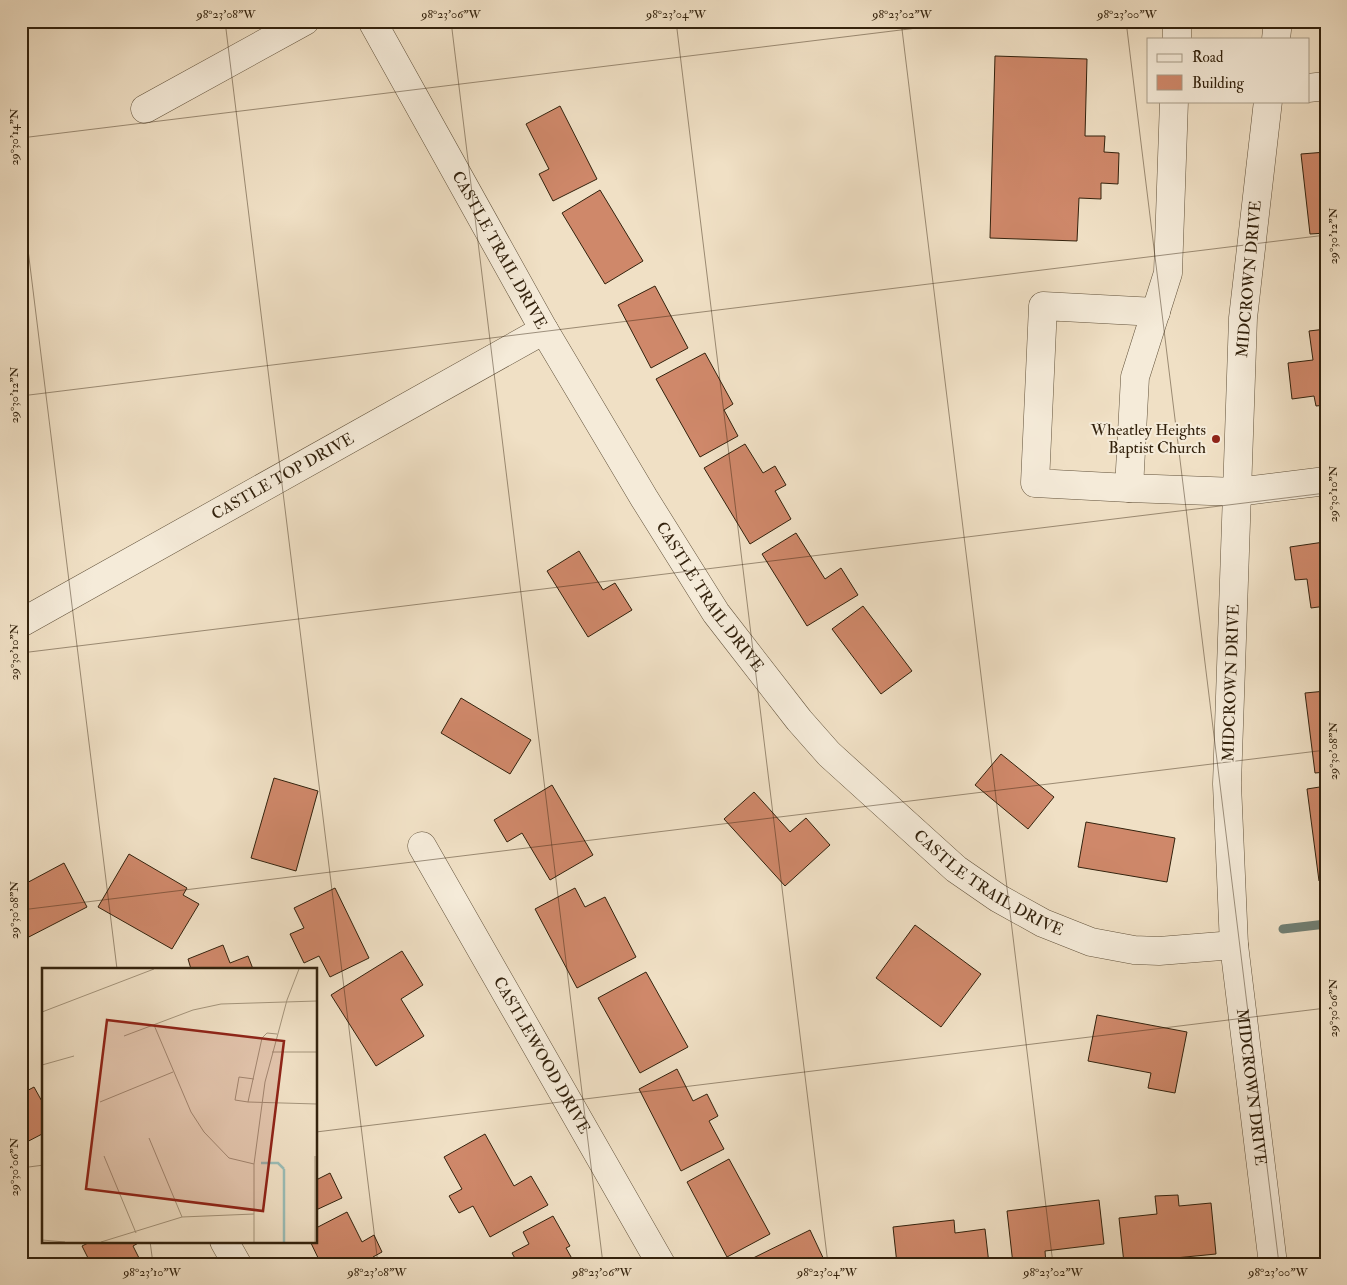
<svg xmlns="http://www.w3.org/2000/svg" width="1347" height="1285" font-family="'IM FELL Double Pica',serif">
  <style>
    .lines { fill: none; stroke-linecap: round; stroke-linejoin: round }
    .stream { stroke: #717f73; stroke-width: 9 }
    .building { fill: #cf886a; stroke: #33220d }
    .minor-casing { stroke: #62523b; stroke-width: 29 }
    .minor { stroke: #f5ebd9; stroke-width: 28 }
    .ticks { fill: none; stroke: #33220d; stroke-width: 1; stroke-opacity: 0.45 }
    .poi-dot { fill: #8f2418; stroke: #f5ebd9; stroke-width: 2 }
    .labels { text-anchor: middle; dominant-baseline: central; stroke-width: 4; stroke-linejoin: round; paint-order: stroke }
    .street-label { font-size: 16px; fill: #33220d; stroke: #f5ebd9 }
    .poi-label { font-size: 16px; fill: #33220d; stroke: #f5ebd9; text-anchor: end }
    .inset-river { fill: none; stroke: #9abdb7; stroke-width: 2.5 }
    .inset-road { fill: none; stroke: #a4947b; stroke-width: 1 }
    .view { fill: #8f2418; fill-opacity: 0.15; stroke: #8f2418; stroke-width: 2.5 }
    .inset-edge { fill: none; stroke: #33220d; stroke-width: 2.5 }
    .neatline { fill: none; stroke: #33220d; stroke-width: 2 }
    .ticks-label { font-size: 12px; text-anchor: middle; fill: #33220d }
  </style>
  <rect width="100%" height="100%" fill="#f0e0c5"/>
  <filter id="stains"><feTurbulence type="fractalNoise" baseFrequency=".004" numOctaves="4"/><feColorMatrix values="0 0 0 0 .2 0 0 0 0 .09 0 0 0 0 .02 0 0 0 .5 -.17"/></filter>
  <radialGradient id="worn" r=".72"><stop offset=".6" stop-color="#630" stop-opacity="0"/><stop offset="1" stop-color="#630" stop-opacity=".3"/></radialGradient>
  <g class="lines">
    <path class="stream" d="M1283 929 1326 924"/>
  </g>
  <g class="building">
    <path d="M995 56 1087 59 1085 136H1105L1104 152 1119 153 1118 184 1101 183V199L1079 198 1077 241 990 238Z"/>
    <path d="M560 106 597 179 553 201 539 174 549 169 526 124Z"/>
    <path d="M1326 152V233L1310 234 1301 154Z"/>
    <path d="M600 190 643 261 605 284 562 213Z"/>
    <path d="M655 286 688 348 651 368 618 305Z"/>
    <path d="M1326 329V405L1316 406 1314 396 1292 399 1288 363 1313 360 1309 331Z"/>
    <path d="M705 353 733 404 724 410 738 436 700 457 656 379Z"/>
    <path d="M745 444 763 473 775 466 786 485 775 491 791 519 750 544 704 468Z"/>
    <path d="M796 533 825 579 841 568 858 595 807 626 762 554Z"/>
    <path d="M1324 542 1326 555V606L1311 608 1307 579 1295 580 1290 547Z"/>
    <path d="M579 551 603 590 615 583 632 610 588 637 547 571Z"/>
    <path d="M863 606 912 671 881 694 832 629Z"/>
    <path d="M1326 691V772L1315 773 1305 693Z"/>
    <path d="M461 698 531 740 510 774 441 733Z"/>
    <path d="M1001 754 1054 797 1028 829 975 785Z"/>
    <path d="M274 778 318 791 296 871 251 858Z"/>
    <path d="M552 785 593 855 550 880 522 833 507 842 494 820Z"/>
    <path d="M1326 786V880L1319 881 1307 789Z"/>
    <path d="M754 792 790 832 806 818 830 845 785 886 724 819Z"/>
    <path d="M1086 822 1175 838 1167 882 1078 867Z"/>
    <path d="M129 854 187 888 183 895 199 904 172 949 98 907Z"/>
    <path d="M64 863 87 907 21 941V886Z"/>
    <path d="M335 888 369 958 330 977 319 956 304 963 290 934 304 928 294 908Z"/>
    <path d="M575 888 585 907 605 897 636 957 577 988 535 909Z"/>
    <path d="M915 925 981 974 941 1027 876 978Z"/>
    <path d="M223 945 230 963 248 956 253 969H191L188 959Z"/>
    <path d="M402 951 423 985 401 999 424 1036 376 1066 331 995Z"/>
    <path d="M646 972 688 1047 640 1073 598 998Z"/>
    <path d="M1097 1015 1187 1032 1175 1093 1148 1088 1151 1073 1088 1061Z"/>
    <path d="M677 1069 693 1101 707 1094 718 1116 709 1121 724 1149 681 1171 639 1089Z"/>
    <path d="M34 1087 44 1105V1133L21 1145V1094Z"/>
    <path d="M485 1134 514 1186 531 1176 548 1205 490 1237 473 1206 459 1213 449 1196 462 1189 444 1157Z"/>
    <path d="M729 1159 770 1234 727 1257 687 1182Z"/>
    <path d="M330 1173 342 1198 316 1210V1180Z"/>
    <path d="M1178 1195 1179 1206 1211 1203 1216 1254 1124 1263 1119 1218 1157 1214 1155 1196Z"/>
    <path d="M1099 1200 1104 1244 1045 1251 1046 1264H1013L1007 1211Z"/>
    <path d="M347 1212 362 1242 374 1235 382 1252 373 1257 376 1264H321L310 1241H316V1228Z"/>
    <path d="M553 1216 570 1246 566 1248 575 1264H518L512 1253 529 1244 523 1232Z"/>
    <path d="M954 1220 955 1233 985 1229 989 1264H897L893 1227Z"/>
    <path d="M810 1230 826 1264H741Z"/>
    <path d="M92 1241H142L133 1246 142 1264H91L82 1246Z"/>
  </g>
  <g class="lines">
    <defs>
      <g id="minor">
        <path id="s1" d="M372 21 544 330 644 498 716 613 799 720 829 754 956 869 998 898 1043 923 1091 942 1134 950 1159 951 1234 945"/>
        <path d="M1177 39V21"/>
        <path d="M1276 39 1278 21"/>
        <path d="M1308 88 1326 86"/>
        <path d="M1174 101 1168 273 1135 377 1129 488 1237 492 1326 481"/>
        <path id="s2" d="M1268 101 1243 318 1227 784 1234 945 1273 1264"/>
        <path d="M145 109 305 21"/>
        <path d="M1129 488 1035 483 1043 306 1156 312"/>
        <path id="s3" d="M21 623 544 330"/>
        <path id="s4" d="M422 846 661 1264"/>
        <path d="M224 1241 237 1264"/>
      </g>
    </defs>
    <use href="#minor" class="minor-casing"/>
    <use href="#minor" class="minor"/>
  </g>
  <path class="ticks" d="M225 21 378 1264M451 21 603 1264M676 21 828 1264M901 21 1053 1264M1126 21 1279 1264M21 138 974 21M21 193 117 969M21 396 1326 235M21 653 1326 493M21 910 1326 750M316 1132 1326 1008M21 1168 44 1165M150 1241 153 1264"/>
  <circle class="poi-dot" cx="1216" cy="439" r="5"/>
  <g class="labels">
    <g class="street-label">
      <text stroke="none"><textPath href="#s1" startOffset="262">CASTLE TRAIL DRIVE</textPath></text>
      <text transform="translate(1249 279) rotate(-85)">MIDCROWN DRIVE</text>
      <text stroke="none"><textPath href="#s3" startOffset="300">CASTLE TOP DRIVE</textPath></text>
      <text stroke="none"><textPath href="#s1" startOffset="668">CASTLE TRAIL DRIVE</textPath></text>
      <text transform="translate(1231 683) rotate(-88)">MIDCROWN DRIVE</text>
      <text stroke="none"><textPath href="#s1" startOffset="1072">CASTLE TRAIL DRIVE</textPath></text>
      <text stroke="none"><textPath href="#s4" startOffset="241">CASTLEWOOD DRIVE</textPath></text>
      <text stroke="none"><textPath href="#s2" startOffset="989">MIDCROWN DRIVE</textPath></text>
    </g>
    <g class="poi-label">
      <text x="1206" y="430">Wheatley Heights<tspan x="1206" dy="18">Baptist Church</tspan></text>
    </g>
  </g>
  <g transform="translate(42 968)">
    <rect width="275" height="275" fill="#f0e0c5"/>
    <path class="inset-river" d="M219 195H236L242 201M242 201V274"/>
    <path class="inset-road" d="M0 44 112 1M112 57 149 144 162 164 187 190 212 196M235 66 225 65 220 70 206 134 275 136M82 68 151 42 179 36 275 33M230 84H275M0 97 32 88M58 134 131 104M206 134 193 132 197 109 212 111M107 170 140 249M62 188 94 265M0 272 23 274M59 274 140 249 212 246M212 274V196L223 114 245 32 257 1M273 274V188"/>
    <path class="view" d="M65 52 242 73 221 243 44 221Z"/>
    <rect width="275" height="275" class="inset-edge"/>
  </g>
  <rect width="1347" height="1285" fill="none" stroke="#f0e0c5" stroke-width="55"/>
  <rect x="1147" y="38" width="162" height="65" fill="#f5ebd9" stroke="#a79b87"/>
  <rect x="1157" y="54" width="25" height="8" fill="#f5ebd9" stroke="#a79b87"/>
  <text x="1192" y="62" font-size="15" fill="#33220d">Road</text>
  <rect x="1157" y="75" width="25" height="15" fill="#cf886a" stroke="#a79b87"/>
  <text x="1192" y="88" font-size="15" fill="#33220d">Building</text>
  <rect x="28" y="28" width="1292" height="1230" class="neatline"/>
  <g class="ticks-label">
    <text x="226" y="18">98°23'08"W</text>
    <text x="451" y="18">98°23'06"W</text>
    <text x="676" y="18">98°23'04"W</text>
    <text x="902" y="18">98°23'02"W</text>
    <text x="1127" y="18">98°23'00"W</text>
    <text transform="translate(14 137) rotate(-90)" y="4">29°30'14"N</text>
    <text transform="translate(1333 236) rotate(-90)" y="4">29°30'12"N</text>
    <text transform="translate(14 395) rotate(-90)" y="4">29°30'12"N</text>
    <text transform="translate(1333 494) rotate(-90)" y="4">29°30'10"N</text>
    <text transform="translate(14 652) rotate(-90)" y="4">29°30'10"N</text>
    <text transform="translate(1333 751) rotate(-90)" y="4">29°30'08"N</text>
    <text transform="translate(14 910) rotate(-90)" y="4">29°30'08"N</text>
    <text transform="translate(1333 1008) rotate(-90)" y="4">29°30'06"N</text>
    <text transform="translate(14 1167) rotate(-90)" y="4">29°30'06"N</text>
    <text x="152" y="1276">98°23'10"W</text>
    <text x="377" y="1276">98°23'08"W</text>
    <text x="602" y="1276">98°23'06"W</text>
    <text x="827" y="1276">98°23'04"W</text>
    <text x="1053" y="1276">98°23'02"W</text>
    <text x="1278" y="1276">98°23'00"W</text>
  </g>
  <rect width="100%" height="100%" filter="url(#stains)"/>
  <rect width="100%" height="100%" fill="url(#worn)"/>
</svg>
